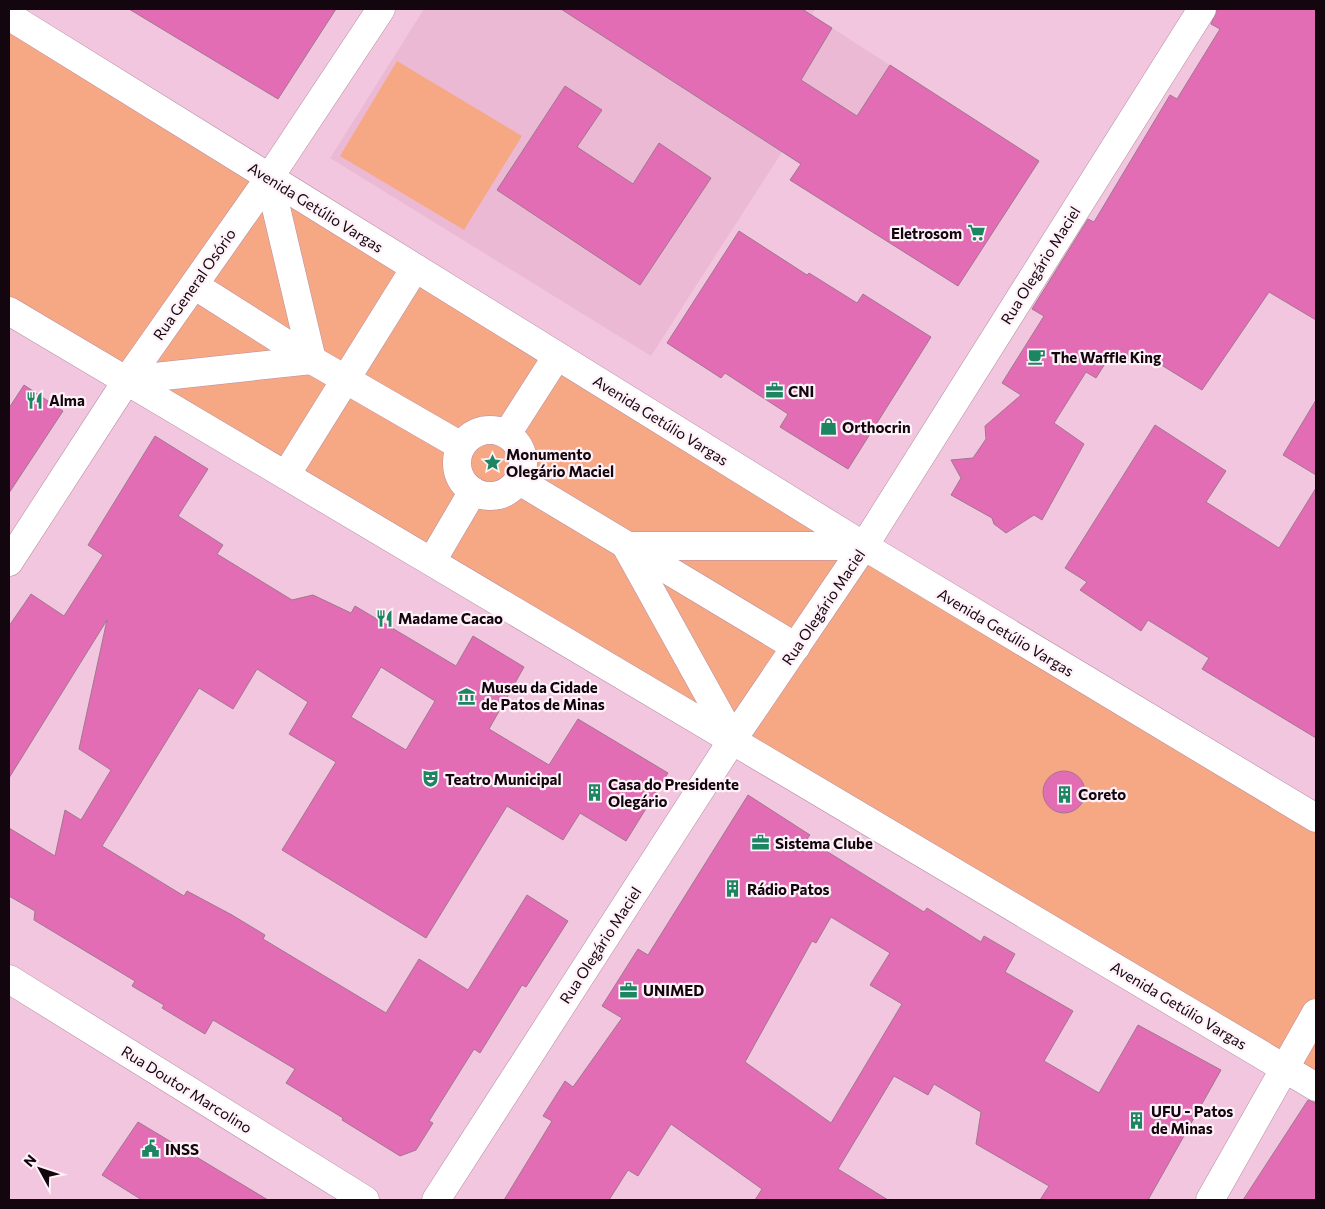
<svg xmlns="http://www.w3.org/2000/svg" width="1325" height="1209" font-family="Commissioner,sans-serif">
  <style>
    .built { fill: #ecb9d5 }
    .green { fill: #f6a885 }
    .building { fill: #e36db5; stroke: #a0788e; fill-rule: evenodd }
    .lines { fill: none; stroke-linecap: round; stroke-linejoin: round }
    .pedestrian-casing { stroke: #b68da3; stroke-width: 29 }
    .minor-casing { stroke: #b68da3; stroke-width: 29 }
    .tertiary-casing { stroke: #b68da3; stroke-width: 29 }
    .primary-casing { stroke: #b68da3; stroke-width: 29 }
    .pedestrian { stroke: #fff; stroke-width: 28 }
    .minor { stroke: #fff; stroke-width: 28 }
    .tertiary { stroke: #fff; stroke-width: 28 }
    .primary { stroke: #fff; stroke-width: 28 }
    .labels { text-anchor: middle; dominant-baseline: central; stroke-width: 4.5; stroke-linejoin: round; paint-order: stroke }
    .street-label { font-size: 15px; fill: #14060e; stroke: #fff1f8 }
    .poi-label { font-size: 15px; font-weight: bold; fill: #14060e; stroke: #fff1f8; text-anchor: start }
  </style>
  <rect width="100%" height="100%" fill="#f2c6de"/>
  <path class="built" d="M424 9H815L812 15 1039 161 958 286 790 180 800 164 782 152 651 356 330 158Z"/>
  <g class="green">
    <path d="M9 16 1316 818V1087L9 311Z"/>
    <path d="M397 61 522 136 464 230 340 156Z"/>
  </g>
  <g class="building">
    <path d="M129 9H336L278 99Z"/>
    <path d="M561 9H802L832 28 801 80 857 116 890 65 1039 161 958 286 790 180 801 164Z"/>
    <path d="M1217 9H1316V320L1269 292 1202 390 1137 350 1131 362 1113 351 1096 378 1086 372 1054 423 1084 444 1042 520 1034 515 1006 533 994 524 992 518 951 495 961 478 951 460 973 458 986 439 985 426 1021 395 1002 383 1044 316 1032 309 1088 219 1094 222 1170 95 1177 99 1220 29 1211 24Z"/>
    <path d="M565 86 602 110 577 147 633 184 659 143 711 178 640 285 497 190Z"/>
    <path d="M739 231 807 275 809 273 857 303 863 294 931 337 848 469 780 427 788 414 725 373 721 378 667 343Z"/>
    <path d="M24 385 63 411 9 493V408Z"/>
    <path d="M1316 400V475L1283 455Z"/>
    <path d="M1155 425 1226 471 1206 502 1279 548 1316 488V738L1202 669 1209 658 1148 620 1141 631 1080 590 1087 582 1065 568Z"/>
    <path d="M155 436 208 469 178 516 223 545 217 554 292 600 313 595 351 613 355 606 456 666 473 636 524 667 489 729 549 765 578 719 668 773 626 841 580 813 563 840 507 806 426 938 282 850 336 762 289 734 308 702 257 669 233 709 199 688 102 846 184 896 187 891 232 915 265 935 263 939 386 1013 419 959 468 990 527 895 568 921 526 987 522 985 480 1053 474 1049 429 1121 433 1123 416 1150 400 1156 342 1120 343 1118 286 1083 295 1069 213 1020 205 1034 162 1008 164 1005 132 986 135 981 34 920 35 911 9 896V828L55 856 65 810 81 820 111 770 79 749 107 620 9 778V626L31 594 64 616 103 555 88 545ZM381 667 435 701 406 750 351 717Z"/>
    <circle cx="1064" cy="792" r="21"/>
    <path d="M748 795 810 835 807 839 924 912 927 908 981 942 984 936 1015 954 1005 972 1073 1011 1044 1061 1099 1093 1138 1025 1221 1070 1148 1200H1040L1049 1186 976 1144 981 1112 934 1084 928 1095 894 1076 838 1169 888 1200H755L762 1189 671 1124 638 1176 628 1170 609 1200H504L552 1121 543 1116 565 1081 573 1087 622 1018 602 1006 638 949 648 955ZM831 917 890 953 870 985 902 1004 831 1123 745 1062 812 941 816 943Z"/>
    <path d="M1308 1100 1316 1103V1200H1243Z"/>
    <path d="M138 1122 268 1200H142L102 1175Z"/>
  </g>
  <g class="lines">
    <defs>
      <g id="pedestrian">
        <path d="M194 285 312 360 461 446"/>
        <path d="M127 380 312 360 269 178"/>
        <circle cx="490" cy="463" r="33"/>
        <path d="M507 434 557 356"/>
        <path d="M286 475 415 268"/>
        <path d="M518 480 796 647"/>
        <path d="M432 561 473 491"/>
        <path d="M733 739 626 546H864"/>
      </g>
      <g id="minor">
        <path d="M9 562 127 380 269 178 381 9"/>
        <path d="M436 1200 733 739 864 546 1202 9"/>
        <path d="M1210 1200 1316 1013"/>
      </g>
      <g id="tertiary">
        <path d="M9 16 864 546 1316 818"/>
        <path d="M9 311 1316 1087"/>
      </g>
      <path id="primary" d="M9 979 365 1200"/>
    </defs>
    <use href="#pedestrian" class="pedestrian-casing"/>
    <use href="#minor" class="minor-casing"/>
    <use href="#tertiary" class="tertiary-casing"/>
    <use href="#primary" class="primary-casing"/>
    <use href="#pedestrian" class="pedestrian"/>
    <use href="#minor" class="minor"/>
    <use href="#tertiary" class="tertiary"/>
    <use href="#primary" class="primary"/>
  </g>
  <defs>
    <symbol id="supermarket-bare" viewBox="-9 -9 18 18"><path d="M-6-5.5h2.5l.6 2H6L4.5 2H-2.5L-4.4-4H-6ZM-1.5 3.2a1.3 1.3 0 1 0 .1 0ZM3 3.2a1.3 1.3 0 1 0 .1 0Z" fill="#1c8662" stroke="#fff1f8" stroke-width="2.5" paint-order="stroke"/></symbol>
    <symbol id="cafe-bare" viewBox="-9 -9 18 18"><path d="M-5.5-4.5H6V0H3Q3 3.5 0 3.5H-2.5Q-5.5 3.5-5.5 0ZM3-3.2v2h1.7v-2ZM-6 4.5H4V6H-6Z" fill="#1c8662" stroke="#fff1f8" stroke-width="2.5" paint-order="stroke"/></symbol>
    <symbol id="office-bare" viewBox="-9 -9 18 18"><path d="M-6-3h4V-5.5h4V-3h4V5H-6ZM-1-4.5V-3h2v-1.5ZM-6 0V1H6V0Z" fill="#1c8662" stroke="#fff1f8" stroke-width="2.5" paint-order="stroke"/></symbol>
    <symbol id="restaurant-bare" viewBox="-9 -9 18 18"><path d="M-5-6h1v4h1v-4h1v4h1v-4h1v5L-1.5 .5V6h-2V.5L-5-1ZM5-6V6H3V1.5H1.5Q1.5-4 5-6Z" fill="#1c8662" stroke="#fff1f8" stroke-width="2.5" paint-order="stroke"/></symbol>
    <symbol id="shop-bare" viewBox="-9 -9 18 18"><path d="M-5-2.5h2.3a2.7 3.5 0 0 1 5.4 0H5L5.5 6h-11ZM-1.5-2.5h3a1.5 2.3 0 0 0-3 0Z" fill="#1c8662" stroke="#fff1f8" stroke-width="2.5" paint-order="stroke"/></symbol>
    <symbol id="sight-bare" viewBox="-9 -9 18 18"><path d="M0-6L1.8-2.2L6-1.7L2.9 1.2L3.7 5.4L0 3.3L-3.7 5.4L-2.9 1.2L-6-1.7L-1.8-2.2Z" fill="#1c8662" stroke="#fff1f8" stroke-width="2.5" paint-order="stroke"/></symbol>
    <symbol id="museum-bare" viewBox="-9 -9 18 18"><path d="M0-6L6-3V-2H-6V-3ZM-5-1h2V3h-2ZM-1-1h2V3h-2ZM3-1h2V3H3ZM-6 4H6V6H-6Z" fill="#1c8662" stroke="#fff1f8" stroke-width="2.5" paint-order="stroke"/></symbol>
    <symbol id="theatre-bare" viewBox="-9 -9 18 18"><path d="M-5-5.5Q0-4 5-5.5V0Q5 5 0 6Q-5 5-5 0ZM-3.3-2.5H-1v1.5H-3.3ZM1-2.5H3.3v1.5H1ZM-2.8 1Q0 5.5 2.8 1Z" fill="#1c8662" stroke="#fff1f8" stroke-width="2.5" paint-order="stroke"/></symbol>
    <symbol id="building-bare" viewBox="-9 -9 18 18"><path d="M-4-6H4V6H1V3H-1V6H-4ZM-2.5-4.3h1.7v1.8h-1.7ZM.8-4.3h1.7v1.8H.8ZM-2.5-1h1.7V.8h-1.7ZM.8-1h1.7V.8H.8Z" fill="#1c8662" stroke="#fff1f8" stroke-width="2.5" paint-order="stroke"/></symbol>
    <symbol id="civic-bare" viewBox="-9 -9 18 18"><path d="M-.6-6.5H3V-4.5H.6V-3L4-1V1h2V6H-6V1h2V-1L-.6-3ZM-1.2 2.5V6h2.4V2.5Z" fill="#1c8662" stroke="#fff1f8" stroke-width="2.5" paint-order="stroke"/></symbol>
  </defs>
  <g fill-rule="evenodd">
    <use href="#supermarket-bare" x="964" y="220" width="25" height="25"/>
    <use href="#cafe-bare" x="1024" y="344" width="25" height="25"/>
    <use href="#office-bare" x="762" y="378" width="25" height="25"/>
    <use href="#restaurant-bare" x="22" y="388" width="25" height="25"/>
    <use href="#shop-bare" x="816" y="414" width="25" height="25"/>
    <use href="#sight-bare" x="480" y="450" width="25" height="25"/>
    <use href="#restaurant-bare" x="372" y="606" width="25" height="25"/>
    <use href="#museum-bare" x="454" y="684" width="25" height="25"/>
    <use href="#theatre-bare" x="418" y="766" width="25" height="25"/>
    <use href="#building-bare" x="582" y="780" width="25" height="25"/>
    <use href="#building-bare" x="1052" y="782" width="25" height="25"/>
    <use href="#office-bare" x="748" y="830" width="25" height="25"/>
    <use href="#building-bare" x="720" y="876" width="25" height="25"/>
    <use href="#office-bare" x="616" y="978" width="25" height="25"/>
    <use href="#building-bare" x="1124" y="1108" width="25" height="25"/>
    <use href="#civic-bare" x="138" y="1136" width="25" height="25"/>
  </g>
  <g class="labels">
    <g class="street-label">
      <text transform="translate(316 207) rotate(32)">Avenida Getúlio Vargas</text>
      <text transform="translate(1040 265) rotate(-58)">Rua Olegário Maciel</text>
      <text transform="translate(194 284) rotate(-55)">Rua General Osório</text>
      <text transform="translate(661 420) rotate(32)">Avenida Getúlio Vargas</text>
      <text transform="translate(823 607) rotate(-56)">Rua Olegário Maciel</text>
      <text transform="translate(1006 632) rotate(31)">Avenida Getúlio Vargas</text>
      <text transform="translate(600 945) rotate(-57)">Rua Olegário Maciel</text>
      <text transform="translate(1179 1005) rotate(31)">Avenida Getúlio Vargas</text>
      <text transform="translate(187 1089) rotate(32)">Rua Doutor Marcolino</text>
    </g>
    <g class="poi-label">
      <text x="962" y="233" text-anchor="end">Eletrosom</text>
      <text x="1051" y="357">The Waffle King</text>
      <text x="788" y="391">CNI</text>
      <text x="49" y="400">Alma</text>
      <text x="842" y="427">Orthocrin</text>
      <text x="506" y="454">Monumento<tspan x="506" dy="17">Olegário Maciel</tspan></text>
      <text x="398" y="618">Madame Cacao</text>
      <text x="481" y="687">Museu da Cidade<tspan x="481" dy="17">de Patos de Minas</tspan></text>
      <text x="445" y="779">Teatro Municipal</text>
      <text x="608" y="784">Casa do Presidente<tspan x="608" dy="17">Olegário</tspan></text>
      <text x="1078" y="794">Coreto</text>
      <text x="775" y="843">Sistema Clube</text>
      <text x="747" y="889">Rádio Patos</text>
      <text x="643" y="990">UNIMED</text>
      <text x="1151" y="1111">UFU - Patos<tspan x="1151" dy="17">de Minas</tspan></text>
      <text x="165" y="1149">INSS</text>
    </g>
  </g>
  <rect width="1325" height="1209" fill="none" stroke="#14060e" stroke-width="20"/>
  <g transform="translate(40 1169) rotate(310)" stroke="#fff1f8" stroke-width="4" paint-order="stroke">
  <path d="M0-4L9 19L0 12L-9 19Z" fill="#14060e"/>
  <text y="-8" font-size="14" font-weight="bold" text-anchor="middle" fill="#14060e">N</text>
  </g>
</svg>
